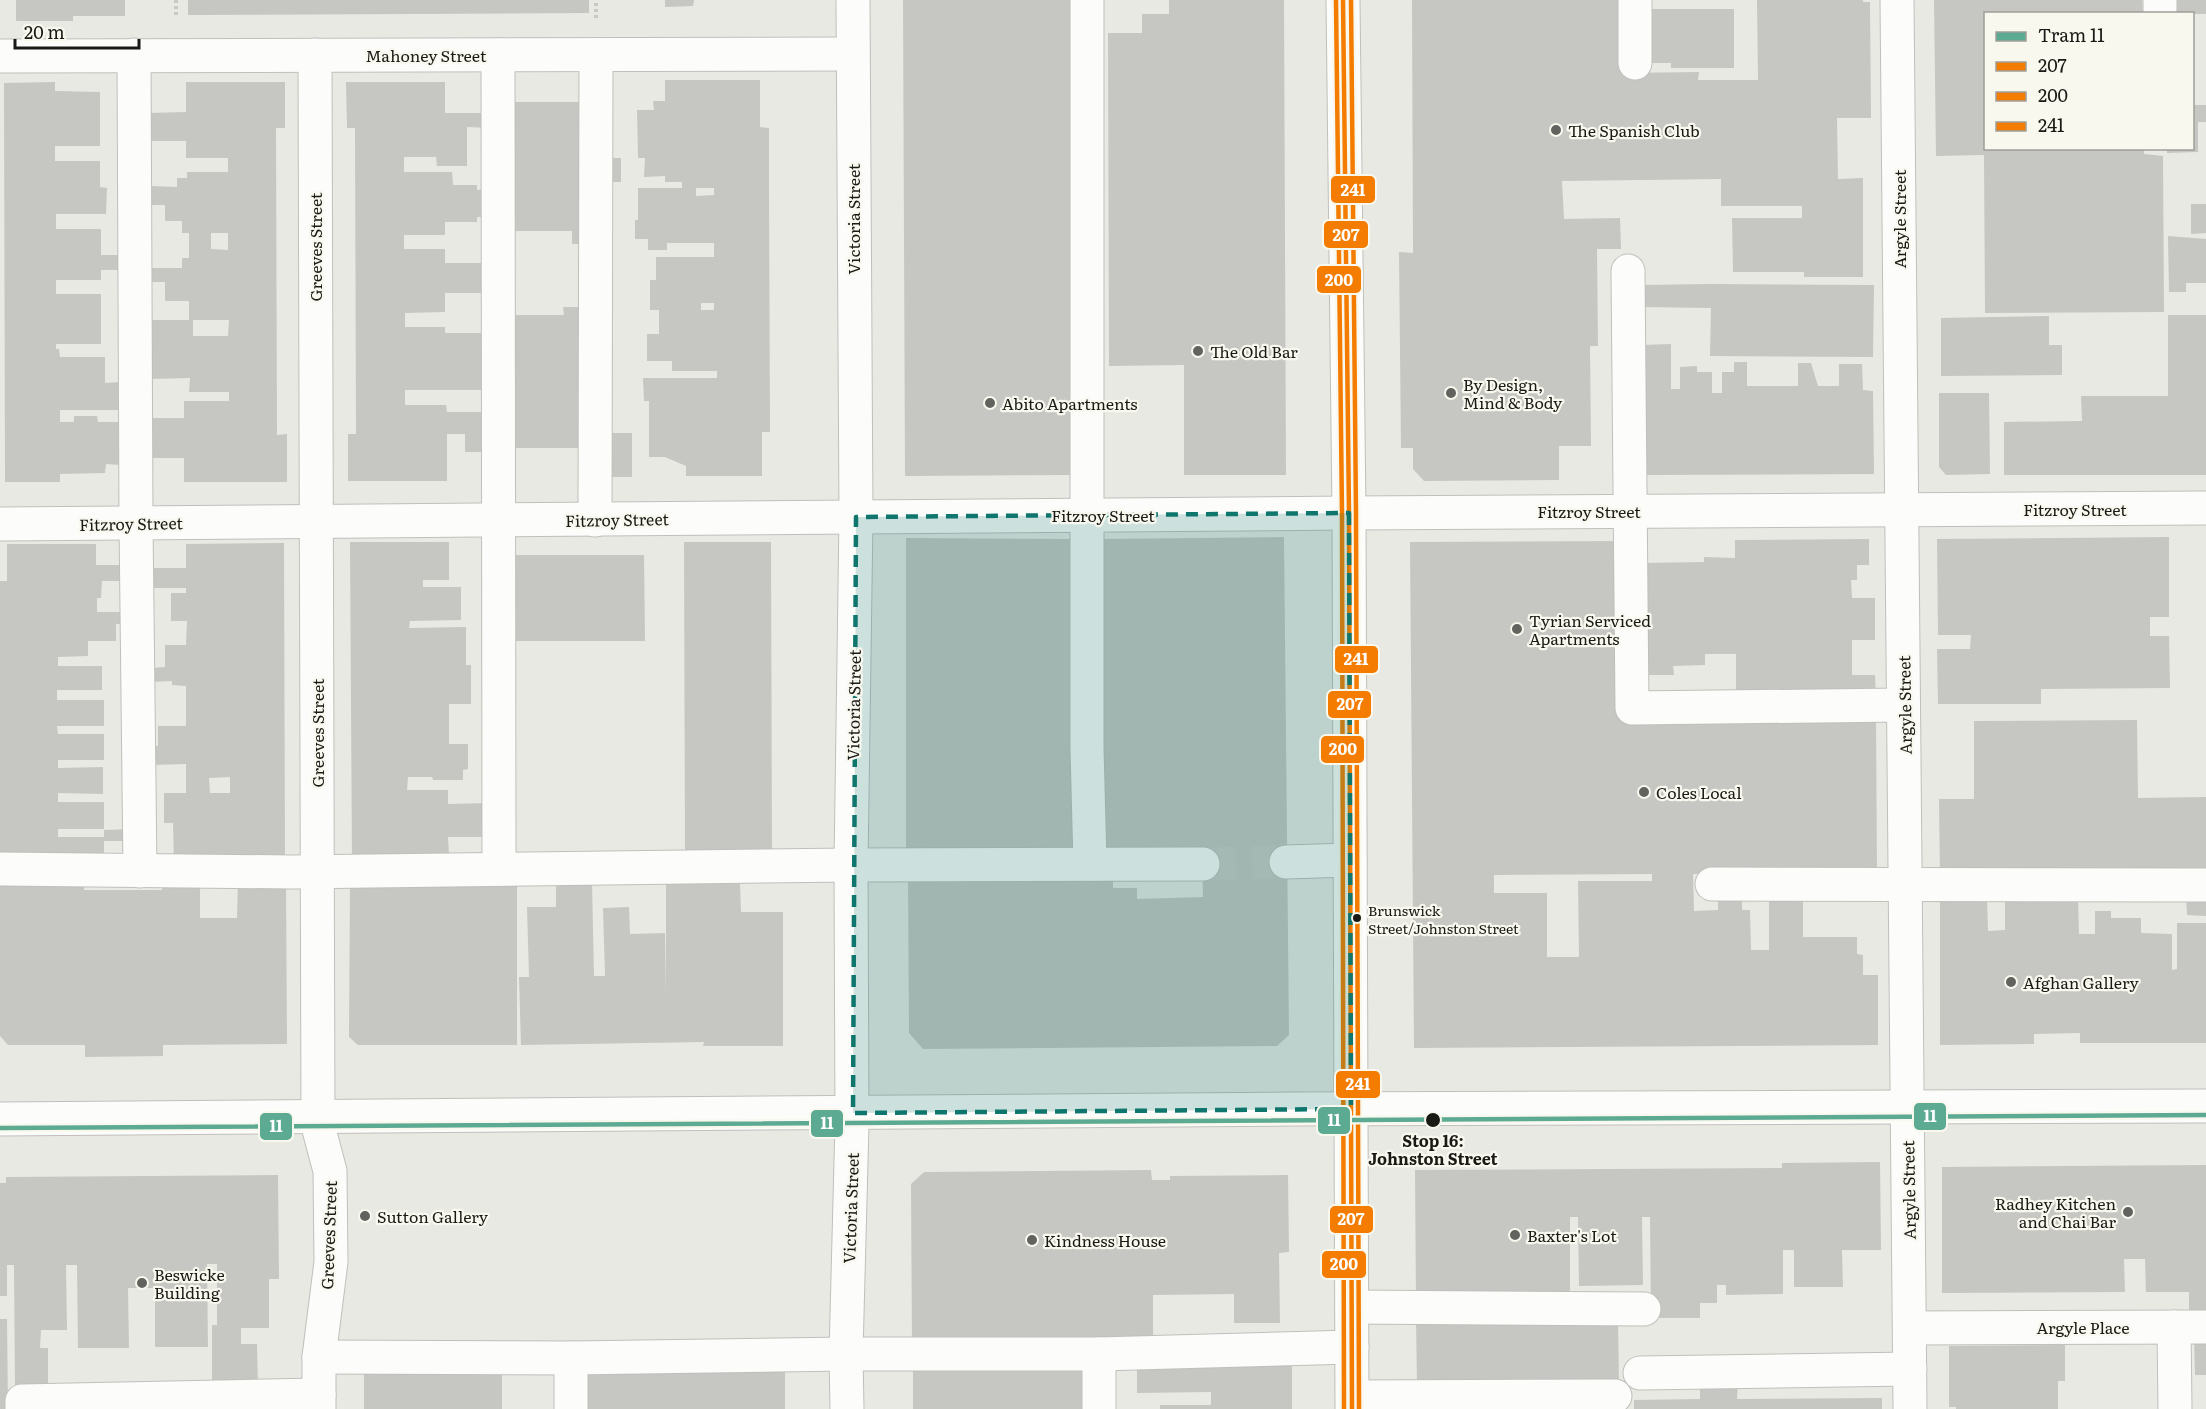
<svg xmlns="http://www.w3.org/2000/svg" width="2206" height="1409" font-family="Literata,serif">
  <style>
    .building { fill: #c6c6c2; fill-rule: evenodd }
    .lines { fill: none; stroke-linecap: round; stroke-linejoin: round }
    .minor-tunnel { stroke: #cacac5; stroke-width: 33; stroke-dasharray: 33 16; stroke-linecap: butt }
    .minor-casing { stroke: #c0bfbb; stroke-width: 35 }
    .major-casing { stroke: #c0bfbb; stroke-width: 35 }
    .path { stroke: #c8c8c7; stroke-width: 4; stroke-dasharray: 3 3; stroke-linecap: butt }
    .minor { stroke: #fcfcfb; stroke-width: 33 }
    .major { stroke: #fcfcfb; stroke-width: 33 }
    .bus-1-casing { stroke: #f9f8ef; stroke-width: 9 }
    .bus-2-casing { stroke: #f9f8ef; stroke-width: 9 }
    .bus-3-casing { stroke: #f9f8ef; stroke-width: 9 }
    .bus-1 { stroke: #f47d01; stroke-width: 4.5 }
    .bus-2 { stroke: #f47d01; stroke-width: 4.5 }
    .bus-3 { stroke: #f47d01; stroke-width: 4.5 }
    .tram-1-casing { stroke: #f9f8ef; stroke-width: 9 }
    .tram-1 { stroke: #5daa93; stroke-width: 4.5 }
    .marked { fill: #0f766e; fill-opacity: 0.2; stroke: #0f766e; stroke-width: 4.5; stroke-dasharray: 12 8; stroke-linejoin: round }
    .poi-dot { fill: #62625e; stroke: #f9f8ef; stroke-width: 2 }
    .bus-dot { fill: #191916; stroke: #f9f8ef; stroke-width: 2 }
    .labels { text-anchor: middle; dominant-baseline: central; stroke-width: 4.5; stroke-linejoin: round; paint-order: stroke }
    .bus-label { font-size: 14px; fill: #191916; stroke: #f9f8ef; text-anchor: start }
    .street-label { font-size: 16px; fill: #191916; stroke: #f9f8ef }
    .poi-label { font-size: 16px; fill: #191916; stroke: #f9f8ef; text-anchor: start }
    .stop-label { font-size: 16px; font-weight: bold; fill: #191916; stroke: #f9f8ef }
    .line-badge { stroke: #f9f8ef; stroke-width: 2 }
    .badge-label { font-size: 16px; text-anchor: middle; font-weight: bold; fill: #fff }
  </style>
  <rect width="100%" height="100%" fill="#e9e9e4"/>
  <g class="building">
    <path d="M16 0H125V16H73V21H16Z"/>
    <path d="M188 0H589V13L188 15Z"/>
    <path d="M665 0H694L693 6 665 7Z"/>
    <path d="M903 0H1074L1076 475 905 476Z"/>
    <path d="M1169 0H1284L1286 475H1184V365L1109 366 1108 33H1142V14H1169Z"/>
    <path d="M1412 0H1627L1628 73 1699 72 1698 80H1758L1757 0H1863V2H1870L1871 118H1837L1838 179 1863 178V277H1804V272H1733L1732 218H1802V206H1721V179L1562 181 1564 219 1620 218 1621 249H1597L1598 346H1590L1591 446H1559V480L1424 481 1413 469V448H1401L1399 252 1413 253Z"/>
    <path d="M1934 0H2142L2143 14H1986V148H2144V154L2163 156 2164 312 1985 313 1984 155 1936 156Z"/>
    <rect x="2176" y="0" width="30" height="14"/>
    <path d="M1647 9H1734V68H1671V63H1647Z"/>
    <path d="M665 80H760V127L769 128V188L770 432H762V476H686V466L665 457H649V401H644L643 378H717V371H672V361H647V334H659V310H650V280H656V257H714V243H667V250H648V239H635V220H638V188H682V182H665V176L644 177 645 158H638L637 110H654L653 101H665ZM696 188H714V195L696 196ZM701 303H714V310H701Z"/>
    <path d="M55 82V91L100 92V146H55V161H100V187L107 188 106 214H56V229H101V255H123V270H101V280H56V294H101V344H56V349H59L60 357H105V383L119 382V410H60V422H74V416H97L98 422H119L120 465 106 464 105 473 60 474V482H5L4 83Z"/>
    <path d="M186 82H285V128H276L277 435 287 434V482H184V458H151V418H184V401H229V392H189L190 378 150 379 151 320H189V301H165V282H150V268H182V258H189V233H182V221H165V205H150V186L177 187V178H187V172H228V158H186V141H149V113L186 112ZM211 233H228V250L211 249ZM193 320H229L228 336H193Z"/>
    <path d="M346 82H445V113H490V128L467 127V166H437L436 157H404V172H452L453 185H477V190L490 189V217H477V222H445V235H404V249H445V263H490V293H445V312L405 313V327H445V333H481V340H491V375H481V390H405V405H446L447 412H491V452H465V434H447V481H348V434H356L355 128H347Z"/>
    <path d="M506 102H590L591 244H572V231H515Z"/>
    <path d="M2193 105H2206V122H2198V152L2167 153V148H2193Z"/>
    <path d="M607 158H621V182H608Z"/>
    <path d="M2191 204H2206V233L2191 234Z"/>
    <path d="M2168 236 2206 239V283H2186V292H2169Z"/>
    <path d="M1711 284 1874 285 1873 357 1710 356 1711 308 1642 307V285Z"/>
    <path d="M563 307H592V448H507V315H564Z"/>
    <path d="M2168 315H2206V475H2004V422L2082 421 2081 396H2168Z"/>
    <path d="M2049 316V345H2062V375L1941 376V318Z"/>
    <path d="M1671 344V389H1680V367L1697 366V372H1712V393H1722V372H1734V362H1747V386H1798V363H1811L1818 386H1839V364H1862L1863 390 1873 391 1874 474 1643 475 1642 345Z"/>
    <path d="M1939 393H1989L1990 474 1946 475 1939 467Z"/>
    <rect x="609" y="433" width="23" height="44"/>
    <path d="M1284 537 1289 1035 1277 1046 923 1049 909 1033 908 874 1113 873V888H1137V899L1203 897 1202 852H1103L1101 539Z"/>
    <path d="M2169 537V617H2150V636H2169L2170 688 2041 689V704H1938L1937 649H1970L1971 635H1938L1937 539Z"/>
    <path d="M906 538 1078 539 1076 850H906Z"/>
    <path d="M1869 539V565H1857V580H1851L1852 598H1875V640H1852V675H1875L1876 696 1736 697V654H1705V665L1673 666 1674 675H1642L1641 563 1704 562V557L1735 558V540Z"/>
    <path d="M1622 541 1623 715 1876 713 1877 873 1693 874 1694 911 1718 910V889H1742V910H1750L1751 950H1769V889H1803V937H1857V954L1863 955V975H1878V1045L1414 1048 1410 542ZM1652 874V881H1578L1579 957H1547V893H1494V875Z"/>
    <path d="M350 542H449V580H423V587H461V620L410 621 409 628 466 627V665H471V704H449V744H468V769L463 770V780H433L432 777H408L407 790H448V804L489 803V837H448L449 855 352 863Z"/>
    <path d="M684 542H771L772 855H685Z"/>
    <path d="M284 543 285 863H227L226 855H214L174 863 173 823H164V793H186V764L151 765 152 746H158V726H186V686L172 685V681L151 682V668L165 667V645H186L187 621H171V593H186V588H152L151 568H186V544ZM230 777V793H210L209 778Z"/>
    <path d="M7 544H96V565H132V581H102L101 598H97V612H131V624H116V641H88V656L58 657V666H102V690H57V700H104V726H57L58 734H104V760H58V768L103 767V794L58 793V802H104V829H58V837H104V830L133 829V841H104V861H0V581H7Z"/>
    <path d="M516 555H644L645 641H516Z"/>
    <path d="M2137 720 2138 798 2206 797V877L1940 878 1939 799H1974V721Z"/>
    <path d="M0 877 84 880V890H162V880H200V918H237L238 880H286L287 1044 163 1045V1056L85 1057V1045H8L0 1036Z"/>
    <path d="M350 880H517V1045H358L349 1037Z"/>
    <path d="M592 883 594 976H605L603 908 629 907 630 934 665 933 666 996V884H740L741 912H783V1046H703L704 1042 521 1045 519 977H529L527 907H556V884Z"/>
    <path d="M2186 894H2206V916L2187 915Z"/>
    <path d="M2078 898 2079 934H2095V911H2111V918H2141V933L2172 934V970L2177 969V923H2206V1043H2080V1033L2034 1034V1044L1940 1045V899H1987L1988 931 2005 930V899Z"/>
    <path d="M1880 1162 1881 1250H1842L1843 1287H1794V1250H1783V1294L1726 1295V1285H1717V1303H1700V1318H1651L1650 1217H1642L1643 1285 1579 1286 1578 1217H1570V1300L1416 1301 1415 1170 1782 1168V1163Z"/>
    <path d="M2206 1165V1317H2189V1292H2146L2145 1259H2124L2125 1292 1942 1293V1167Z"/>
    <path d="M1151 1170 1152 1180H1170V1176L1288 1175 1289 1252 1279 1253 1280 1323H1234V1294L1153 1295V1344L912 1346 911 1184 924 1172Z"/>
    <path d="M278 1175 279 1279H269V1328H241V1344H257L258 1387H212V1325H217V1264H207L208 1347H155V1288H128L129 1348H78L77 1265H66L67 1330H41L40 1348H48V1388L15 1389 14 1265H7V1296H0V1183H6V1177Z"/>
    <path d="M0 1319H7L8 1409H0Z"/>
    <path d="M1618 1319 1619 1385 1417 1386 1416 1320Z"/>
    <path d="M2194 1334H2206V1375H2195Z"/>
    <path d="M2065 1345V1381H2058V1409H1956V1407H1949V1346Z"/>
    <path d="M1092 1361V1409H913V1365Z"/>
    <path d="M1137 1362H1292V1409H1160V1405H1211V1392L1137 1393Z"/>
    <path d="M785 1363V1409H584V1366Z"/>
    <path d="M472 1368 473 1374 502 1375V1409H364V1369Z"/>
    <path d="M1700 1382H1738L1737 1399 1882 1398V1409H1634V1400L1700 1399Z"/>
  </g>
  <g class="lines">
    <path class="minor-tunnel" d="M1203 864 1286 862"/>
    <defs>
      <g id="minor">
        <path d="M1087 0V748L1090 864"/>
        <path d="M1635 0V63"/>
        <path d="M1897 0 1910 1409"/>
        <path d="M2160 0V14"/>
        <path d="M134 55 136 523 140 871"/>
        <path d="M315 55 318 1126 330 1171 331 1262 319 1357V1409"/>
        <path d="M498 55 499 869"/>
        <path d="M0 56 852 54"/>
        <path d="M1628 271 1632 708 1903 705"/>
        <path d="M595 520 596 55"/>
        <path d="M0 524 1349 513 2206 508"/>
        <path d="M1286 862 1350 860"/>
        <path d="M0 869 292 872 851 865 1203 864"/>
        <path d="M1712 884 2206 885"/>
        <path d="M0 1119 1294 1109 2206 1106"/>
        <path d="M1352 1307 1644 1309"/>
        <path d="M2174 1327 2175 1409"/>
        <path d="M1910 1328 2206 1327"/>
        <path d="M1099 1354V1409"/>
        <path d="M319 1357 571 1358 846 1354H1099L1352 1347"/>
        <path d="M571 1358V1409"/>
        <path d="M1640 1373 1910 1369"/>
        <path d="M1353 1397 1615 1396"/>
        <path d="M22 1409V1401L319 1395"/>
        <path d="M847 1409 846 1354 852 1123 851 865 856 517 853 0"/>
      </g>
      <path id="major" d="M1343 0 1349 513 1352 1409"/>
    </defs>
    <use href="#minor" class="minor-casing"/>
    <use href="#major" class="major-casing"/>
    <g class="path">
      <path d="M176 0V17"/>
      <path d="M596 18V0"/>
    </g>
    <use href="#minor" class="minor"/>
    <use href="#major" class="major"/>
    <defs>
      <path id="bus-1" d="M1343 0 1349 513 1352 1409"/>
      <path id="bus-2" d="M1336 0 1342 513 1344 1409"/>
      <path id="bus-3" d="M1351 0 1356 513 1359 1409"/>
    </defs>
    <use href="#bus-1" class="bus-1-casing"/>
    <use href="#bus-2" class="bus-2-casing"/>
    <use href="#bus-3" class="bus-3-casing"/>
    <use href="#bus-1" class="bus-1"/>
    <use href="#bus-2" class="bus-2"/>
    <use href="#bus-3" class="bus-3"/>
    <defs>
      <path id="tram-1" d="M0 1128 2206 1115"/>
    </defs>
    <use href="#tram-1" class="tram-1-casing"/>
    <use href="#tram-1" class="tram-1"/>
  </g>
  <path class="marked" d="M1349 513 1351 1109 853 1113 856 517Z"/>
  <g class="poi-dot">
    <circle cx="1556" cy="130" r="6"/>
    <circle cx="1198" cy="351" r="6"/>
    <circle cx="1451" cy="393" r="6"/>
    <circle cx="990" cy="403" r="6"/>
    <circle cx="1517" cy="629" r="6"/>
    <circle cx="1644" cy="792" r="6"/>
    <circle cx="2011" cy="982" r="6"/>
    <circle cx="2128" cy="1212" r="6"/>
    <circle cx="365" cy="1216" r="6"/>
    <circle cx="1515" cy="1235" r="6"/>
    <circle cx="1032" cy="1240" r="6"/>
    <circle cx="142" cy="1283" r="6"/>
  </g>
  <g class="bus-dot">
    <circle cx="1357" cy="918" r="5"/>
    <circle cx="1433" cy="1120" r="8"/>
  </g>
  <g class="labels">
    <g class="bus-label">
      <text x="1368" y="910">Brunswick<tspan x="1368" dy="18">Street/Johnston Street</tspan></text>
    </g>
    <g class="street-label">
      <text x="426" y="55">Mahoney Street</text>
      <text transform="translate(853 219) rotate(-90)">Victoria Street</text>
      <text transform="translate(1899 219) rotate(-90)">Argyle Street</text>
      <text transform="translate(315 247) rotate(-90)">Greeves Street</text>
      <text x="2075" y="509">Fitzroy Street</text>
      <text x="1589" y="511">Fitzroy Street</text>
      <text x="1103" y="515">Fitzroy Street</text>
      <text transform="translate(617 519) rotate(-1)">Fitzroy Street</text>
      <text transform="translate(131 523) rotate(-1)">Fitzroy Street</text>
      <text transform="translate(853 705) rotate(-89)">Victoria Street</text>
      <text transform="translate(1904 705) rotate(-91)">Argyle Street</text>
      <text transform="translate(317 733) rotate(-90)">Greeves Street</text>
      <text transform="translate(1908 1190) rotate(-91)">Argyle Street</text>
      <text transform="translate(850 1208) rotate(-88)">Victoria Street</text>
      <text transform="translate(328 1235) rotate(-88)">Greeves Street</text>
      <text x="2083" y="1327">Argyle Place</text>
    </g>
    <g class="poi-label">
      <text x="1568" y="130">The Spanish Club</text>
      <text x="1210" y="351">The Old Bar</text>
      <text x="1463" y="384">By Design,<tspan x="1463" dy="18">Mind &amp; Body</tspan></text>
      <text x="1002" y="403">Abito Apartments</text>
      <text x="1529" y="620">Tyrian Serviced<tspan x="1529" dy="18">Apartments</tspan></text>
      <text x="1656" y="792">Coles Local</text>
      <text x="2023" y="982">Afghan Gallery</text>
      <text x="2116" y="1203" text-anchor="end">Radhey Kitchen<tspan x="2116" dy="18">and Chai Bar</tspan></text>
      <text x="377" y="1216">Sutton Gallery</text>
      <text x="1527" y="1235">Baxter's Lot</text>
      <text x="1044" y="1240">Kindness House</text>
      <text x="154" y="1274">Beswicke<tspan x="154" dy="18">Building</tspan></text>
    </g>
    <g class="stop-label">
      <text x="1433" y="1140">Stop 16:<tspan x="1433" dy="18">Johnston Street</tspan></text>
    </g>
  </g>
  <g class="line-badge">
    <rect x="1330" y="175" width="46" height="29" rx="6" fill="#f47d01"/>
    <rect x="1323" y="220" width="46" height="29" rx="6" fill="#f47d01"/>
    <rect x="1316" y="265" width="46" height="29" rx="6" fill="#f47d01"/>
    <rect x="1334" y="645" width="45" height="29" rx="6" fill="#f47d01"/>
    <rect x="1327" y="690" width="45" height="29" rx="6" fill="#f47d01"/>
    <rect x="1320" y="735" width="45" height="29" rx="6" fill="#f47d01"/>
    <rect x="1335" y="1070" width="46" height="29" rx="6" fill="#f47d01"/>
    <rect x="1913" y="1102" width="34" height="29" rx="6" fill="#5daa93"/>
    <rect x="1317" y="1106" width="34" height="29" rx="6" fill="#5daa93"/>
    <rect x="810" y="1109" width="34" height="29" rx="6" fill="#5daa93"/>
    <rect x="259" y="1112" width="34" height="29" rx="6" fill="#5daa93"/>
    <rect x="1329" y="1205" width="45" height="29" rx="6" fill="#f47d01"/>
    <rect x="1321" y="1250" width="46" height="29" rx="6" fill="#f47d01"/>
  </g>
  <g class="badge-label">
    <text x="1353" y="196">241</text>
    <text x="1346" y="241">207</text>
    <text x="1339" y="286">200</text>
    <text x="1356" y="665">241</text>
    <text x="1350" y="710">207</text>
    <text x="1343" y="755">200</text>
    <text x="1358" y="1090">241</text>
    <text x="1930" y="1122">11</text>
    <text x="1334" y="1126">11</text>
    <text x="827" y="1129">11</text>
    <text x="276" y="1132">11</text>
    <text x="1351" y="1225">207</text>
    <text x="1344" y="1270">200</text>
  </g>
  <rect x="1984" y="12" width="210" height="138" fill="#f9f8ef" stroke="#9f9f98" stroke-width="1.5"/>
  <rect x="1996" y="32" width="30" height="9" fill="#5daa93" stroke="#9f9f98" stroke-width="1.5"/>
  <text x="2038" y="42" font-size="18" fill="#191916">Tram 11</text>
  <rect x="1996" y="62" width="30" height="9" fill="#f47d01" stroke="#9f9f98" stroke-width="1.5"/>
  <text x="2038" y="72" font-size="18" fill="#191916">207</text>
  <rect x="1996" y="92" width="30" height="9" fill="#f47d01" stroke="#9f9f98" stroke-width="1.5"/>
  <text x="2038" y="102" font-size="18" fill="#191916">200</text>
  <rect x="1996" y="122" width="30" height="9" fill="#f47d01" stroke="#9f9f98" stroke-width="1.5"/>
  <text x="2038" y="132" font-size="18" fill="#191916">241</text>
  <path d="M15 39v9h124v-9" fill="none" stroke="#191916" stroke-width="3"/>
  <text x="24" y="39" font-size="18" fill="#191916" stroke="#f9f8ef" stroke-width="4.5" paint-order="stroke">20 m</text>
</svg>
